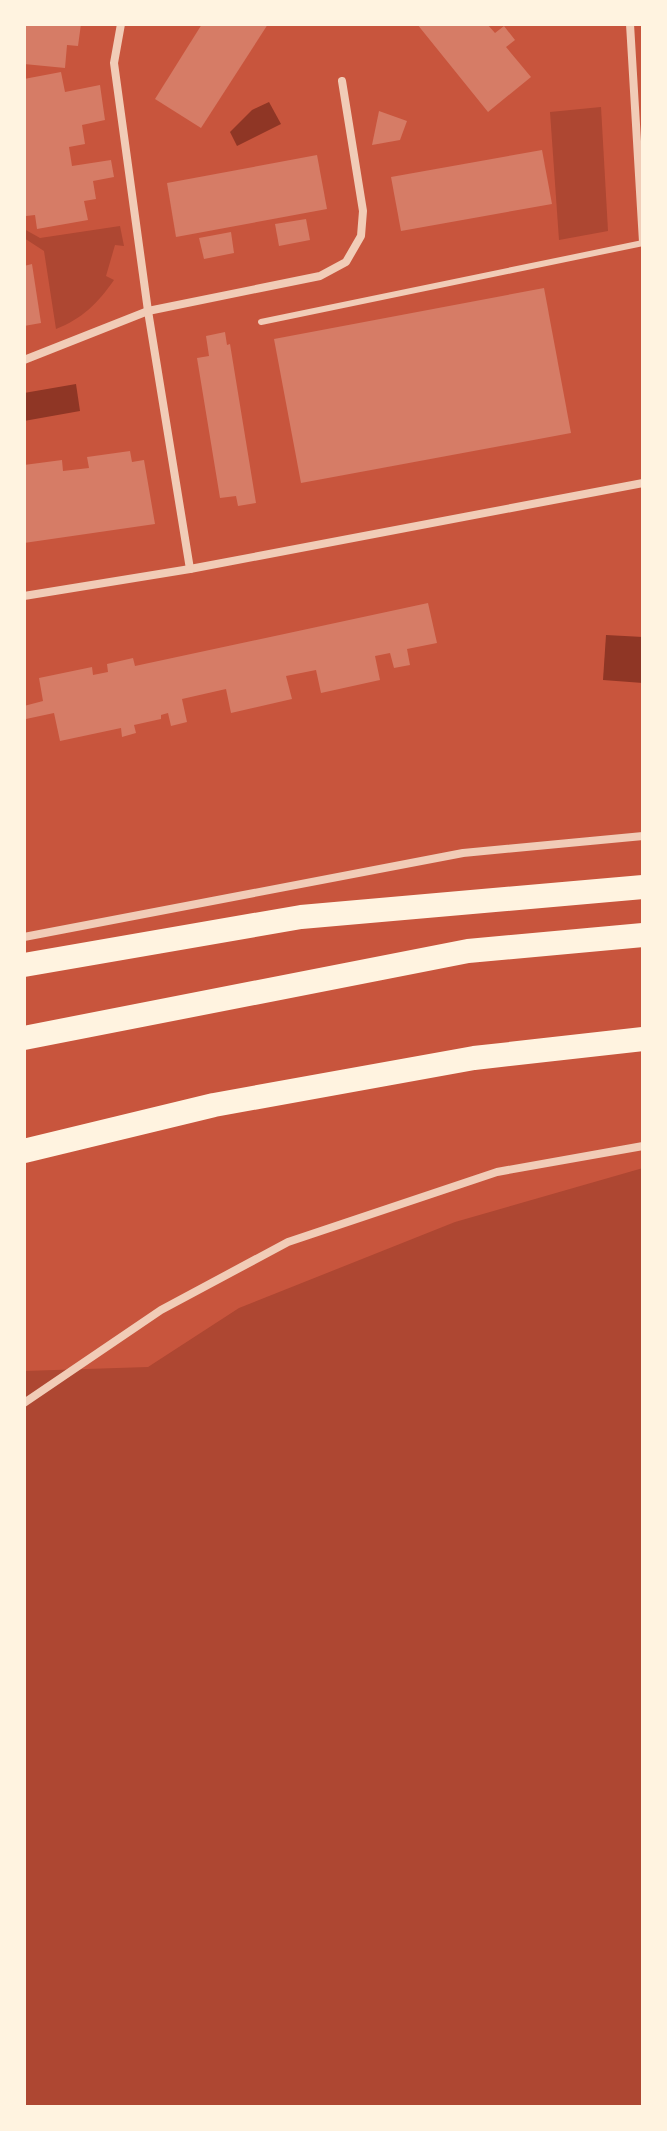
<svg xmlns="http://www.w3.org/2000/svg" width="667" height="2131" font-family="'Fira Sans Condensed',sans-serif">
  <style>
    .green { fill: #ae4732 }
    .water { fill: #8f3625 }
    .building { fill: #d67c66 }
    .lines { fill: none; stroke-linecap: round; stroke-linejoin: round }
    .service { stroke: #f1ccb7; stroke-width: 6 }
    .minor { stroke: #f1ccb7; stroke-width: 8 }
    .motorway { stroke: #fff3e0; stroke-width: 24 }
  </style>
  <rect width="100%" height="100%" fill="#c8553d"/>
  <g class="green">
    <path d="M601 107 608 231 559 240 550 112Z"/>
    <path d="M120 226 124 246 115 245 106 276 114 280C98 303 82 319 56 329L44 251 24 238V229L40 238Z"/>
    <path d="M643 1168V2107H24V1371L148 1367 239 1308 455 1222Z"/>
  </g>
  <g class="water">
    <path d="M269 102 281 124 237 146 230 132 252 110Z"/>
    <path d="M76 384 80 411 24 421V393Z"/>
    <path d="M606 635 643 637V683L603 680Z"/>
  </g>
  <g class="building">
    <path d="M24 24H81L78 46 67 45 65 68 24 64Z"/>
    <path d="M202 24H268L201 128 155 99Z"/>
    <path d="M417 24H487L495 33 504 26 515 40 506 47 531 77 488 112Z"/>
    <path d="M61 72 65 92 100 85 105 120 82 125 85 144 69 147 72 166 111 160 114 177 93 181 96 199 84 201 88 220 37 229 35 215 26 216 24 207V79Z"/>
    <path d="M379 111 407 121 400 140 372 145Z"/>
    <path d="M542 150 552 204 401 231 391 177Z"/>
    <path d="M317 155 327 209 176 237 167 183Z"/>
    <path d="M306 219 310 240 279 246 275 224Z"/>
    <path d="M231 232 234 253 204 259 199 238Z"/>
    <path d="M32 264 41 323 24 326V266Z"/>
    <path d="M544 288 571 433 301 483 274 339Z"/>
    <path d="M225 332 227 345 230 344 256 503 238 506 236 496 220 498 197 358 209 356 206 336Z"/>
    <path d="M130 451 132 462 144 460 155 524 24 543V465L62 460 63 471 89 468 87 457Z"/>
    <path d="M428 603 437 643 407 649 410 665 394 668 390 653 375 656 380 680 321 693 316 670 286 676 292 699 231 713 226 689 182 699 187 722 171 726 168 713 161 715V719L134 725 136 733 122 737 121 728 60 741 54 713 26 719 24 706 43 701 39 678 92 667 93 675 108 672 107 664 133 658 135 666Z"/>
  </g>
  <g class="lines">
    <path class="service" d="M261 322 643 243"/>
    <g class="minor">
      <path d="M121 24 114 63 148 311 190 569"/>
      <path d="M630 24 643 242"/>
      <path d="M24 360 148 311 320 276 346 262 361 236 363 211 342 81"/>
      <path d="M24 596 190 569 643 483"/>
      <path d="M24 937 463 853 643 836"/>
      <path d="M24 1403 161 1310 288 1242 497 1172 643 1146"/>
    </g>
    <g class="motorway">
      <path d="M24 965 301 917 643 887"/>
      <path d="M24 1038 468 951 643 935"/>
      <path d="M24 1151 214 1105 474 1058 643 1039"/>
    </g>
  </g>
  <rect width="667" height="2131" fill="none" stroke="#fff3e0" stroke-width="52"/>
</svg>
